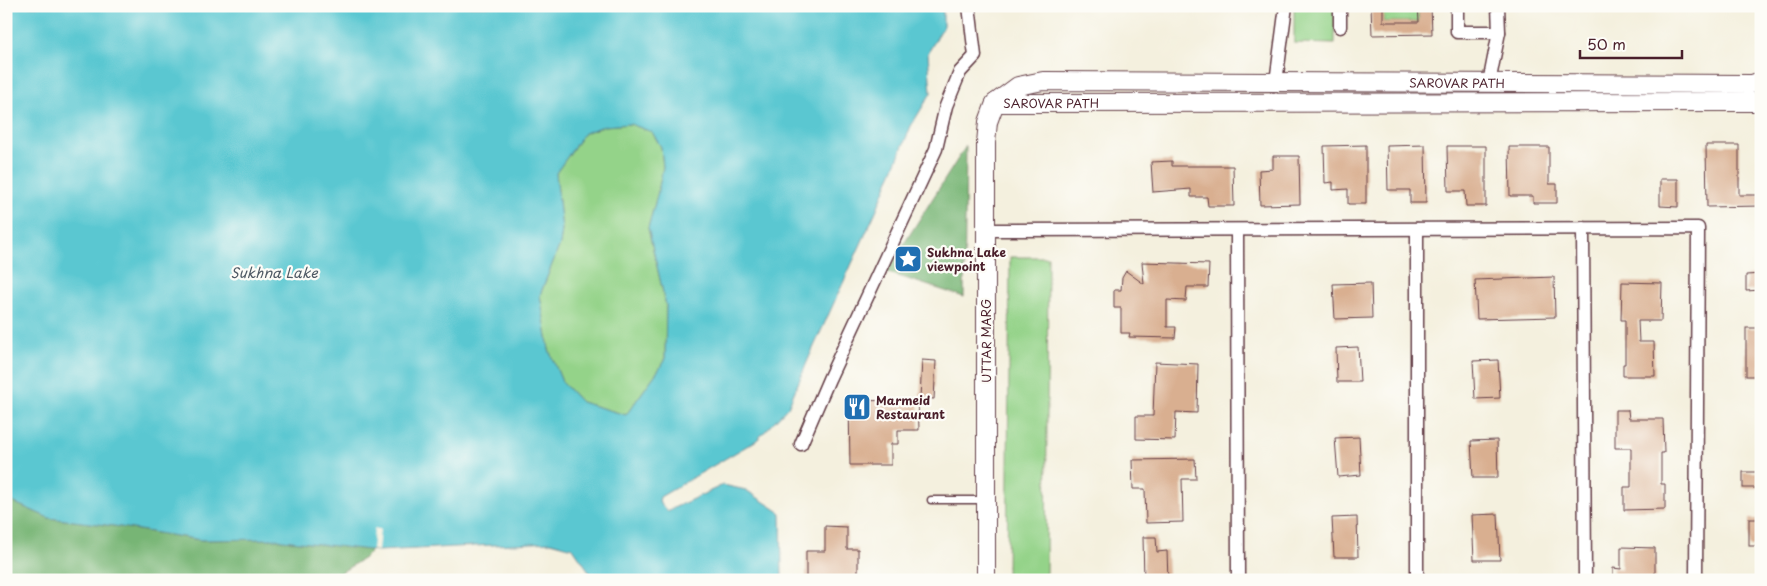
<svg xmlns="http://www.w3.org/2000/svg" width="1767" height="586" font-family="'Playpen Sans',sans-serif">
  <style>
    .green { fill: #94d389; stroke: #6f795a }
    .forest { fill: #77b575; stroke: #606a50 }
    .water { fill: #5ac7d1; stroke: #52737e; fill-rule: evenodd }
    .pier { fill: #f4f0de }
    .building { fill: #d9af90 }
    .lines { fill: none; stroke-linecap: round; stroke-linejoin: round }
    .lane-casing { stroke: #643e46; stroke-width: 9 }
    .street-casing { stroke: #643e46; stroke-width: 15 }
    .secondary-casing { stroke: #643e46; stroke-width: 20 }
    .lane { stroke: #fff; stroke-width: 6 }
    .street { stroke: #fff; stroke-width: 12 }
    .secondary { stroke: #fff; stroke-width: 18 }
    .labels { text-anchor: middle; dominant-baseline: central; stroke-width: 4.5; stroke-linejoin: round; paint-order: stroke }
    .street-label { font-size: 12px; fill: #4a1f2b; stroke: #fdfcf7 }
    .poi-label { font-size: 12px; font-weight: bold; fill: #4a1f2b; stroke: #fdfcf7; text-anchor: start }
    .water-label { font-size: 14px; font-style: italic; fill: #505a65; stroke: #fdfcf7 }
  </style>
  <rect width="100%" height="100%" fill="#fdfcf7"/>
  <filter id="ink" filterUnits="userSpaceOnUse"><feTurbulence type="fractalNoise" baseFrequency=".02" numOctaves="2"/><feDisplacementMap in="SourceGraphic" scale="10" xChannelSelector="R" yChannelSelector="G"/><feConvolveMatrix kernelMatrix="1 2 1 2 8 2 1 2 1" color-interpolation-filters="sRGB"/></filter>
  <filter id="wash" filterUnits="userSpaceOnUse"><feTurbulence type="fractalNoise" baseFrequency=".0096" numOctaves="4" result="noise"/><feDisplacementMap in="SourceGraphic" scale="20" xChannelSelector="R" yChannelSelector="G"/><feGaussianBlur stdDeviation="1.12" result="paint"/><feColorMatrix in="noise" values="0 0 0 0 0 0 0 0 0 0 0 0 0 0 0 0 0 1.4 0 .05"/><feComposite in="paint" operator="in"/></filter>
  <g filter="url(#wash)">
    <rect width="100%" height="100%" fill="#f4f0de"/>
    <g class="green">
      <path d="M1294 6H1335V44L1294 43Z"/>
      <path d="M1383 6H1418L1419 22H1383Z"/>
      <path d="M630 124 652 132 661 147 663 167 658 192 648 228 666 305 665 361 626 415 581 402 562 382 549 350 540 295 560 244 562 230 556 173 584 133 604 126Z"/>
      <path d="M1010 257H1048L1046 580H1007Z"/>
    </g>
    <g class="forest">
      <path d="M966 146 964 297 886 272Z"/>
      <path d="M6 499 49 518 114 526 201 540 274 539 372 550 364 558 329 580H6Z"/>
    </g>
    <path class="water" d="M6 6H943V27L928 53 931 93 911 126 876 211 811 353 788 407 757 440 660 497 659 502 667 511 723 485 746 490 781 513 782 580H595L573 548 551 542 378 551 274 539 201 540 114 526 49 518 6 499ZM630 124 652 132 661 147 663 167 658 192 648 228 666 305 665 361 626 415 581 402 562 382 549 350 540 295 560 244 562 230 556 173 584 133 604 126Z"/>
    <path class="pier" d="M374 529H380L378 551 372 550Z"/>
    <g id="blocks">
      <g class="building">
        <path d="M1371 6H1383V22H1419L1418 6H1431L1432 34 1372 35Z"/>
        <path d="M1366 145V204H1348V189L1333 190V182L1325 183 1324 146Z"/>
        <path d="M1425 145 1426 203H1410V190H1388L1387 146Z"/>
        <path d="M1706 145H1739V195H1761V206L1707 207Z"/>
        <path d="M1447 146H1486V206H1466L1465 191H1448Z"/>
        <path d="M1509 147H1549V184H1557V203H1533V196H1510Z"/>
        <path d="M1273 156H1299L1300 204 1260 205 1259 170 1273 169Z"/>
        <path d="M1172 161V166H1233L1234 206H1208L1207 197H1191V189L1153 192 1151 162Z"/>
        <path d="M1660 179H1678V207L1660 206Z"/>
        <path d="M1142 262 1209 264 1208 287H1187L1186 301 1167 300V327H1176L1175 338 1129 337 1130 333H1121V308H1114V290H1121L1122 278 1126 271 1144 284Z"/>
        <path d="M1761 274V290L1746 291V275Z"/>
        <path d="M1554 277 1555 317 1477 319 1475 280Z"/>
        <path d="M1622 282 1662 283 1661 321H1638L1639 342H1654L1655 376H1623V364H1625V320H1621Z"/>
        <path d="M1371 283 1372 318 1335 319 1333 284Z"/>
        <rect x="1746" y="328" width="15" height="48"/>
        <path d="M1358 347 1360 382H1337L1336 348Z"/>
        <path d="M922 360 936 361 934 399 920 398Z"/>
        <path d="M1498 360 1500 398 1475 399 1473 361Z"/>
        <path d="M1155 362 1198 364 1197 413 1176 412 1175 440 1136 439V416H1153Z"/>
        <path d="M918 400 919 430H898V444H891V465H850L849 401Z"/>
        <path d="M1615 410H1628L1629 419H1663L1664 453H1661V484H1665V509L1624 510V487H1631V448H1615Z"/>
        <path d="M1359 437 1361 475 1338 477 1335 438Z"/>
        <path d="M1497 440 1498 478H1473L1471 441Z"/>
        <path d="M1195 459 1196 479H1182L1183 522 1146 523 1145 489H1133L1132 460Z"/>
        <rect x="1743" y="472" width="18" height="16"/>
        <path d="M1498 514 1500 560H1474L1472 515Z"/>
        <path d="M1357 517 1358 557H1334L1332 518Z"/>
        <rect x="1749" y="519" width="12" height="27"/>
        <path d="M825 526 847 527V549H858V580H806V551H825Z"/>
        <path d="M1143 537H1156L1157 552 1167 551 1168 580H1144Z"/>
        <path d="M1621 547 1655 548V580H1613V568L1621 569Z"/>
      </g>
    </g>
  </g>
  <g filter="url(#ink)">
    <use href="#blocks" fill-opacity="0" stroke="#643e46" stroke-width="1"/>
    <g class="lines">
      <defs>
        <path id="lane" d="M931 500H984"/>
        <g id="street">
          <path d="M1457 6V32H1499"/>
          <path d="M1340 27V6"/>
          <path d="M1276 82 1286 6"/>
          <path d="M1489 83 1499 32 1498 6"/>
          <path d="M1583 228 1585 580"/>
          <path d="M986 230 1698 228 1696 580"/>
          <path d="M1237 230 1238 580"/>
          <path d="M801 444 829 379 936 149 946 106 960 72 975 56 969 6"/>
          <path d="M1417 580V229"/>
        </g>
        <g id="secondary">
          <path id="s1" d="M995 103 1018 86 1043 81 1752 84 1761 81"/>
          <path id="s2" d="M995 103 1761 102"/>
          <path d="M986 580V143L988 122 995 103"/>
        </g>
      </defs>
      <use href="#lane" class="lane-casing"/>
      <use href="#street" class="street-casing"/>
      <use href="#secondary" class="secondary-casing"/>
      <use href="#lane" class="lane"/>
      <use href="#street" class="street"/>
      <use href="#secondary" class="secondary"/>
    </g>
  </g>
  <defs>
    <symbol id="sight-square" viewBox="-11 -11 22 22"><rect x="-9" y="-9" width="18" height="18" rx="4" fill="#1f6fb2" stroke="#fdfcf7"/><path d="M0-6L1.8-2.2L6-1.7L2.9 1.2L3.7 5.4L0 3.3L-3.7 5.4L-2.9 1.2L-6-1.7L-1.8-2.2Z" fill="#fff"/></symbol>
    <symbol id="restaurant-square" viewBox="-11 -11 22 22"><rect x="-9" y="-9" width="18" height="18" rx="4" fill="#1f6fb2" stroke="#fdfcf7"/><path d="M-5-6h1v4h1v-4h1v4h1v-4h1v5L-1.5 .5V6h-2V.5L-5-1ZM5-6V6H3V1.5H1.5Q1.5-4 5-6Z" fill="#fff"/></symbol>
  </defs>
  <g fill-rule="evenodd">
    <use href="#sight-square" x="892" y="243" width="32" height="32"/>
    <use href="#restaurant-square" x="841" y="391" width="32" height="32"/>
  </g>
  <g class="labels">
    <g class="street-label">
      <text stroke="none"><textPath href="#s1" startOffset="468">SAROVAR PATH</textPath></text>
      <text stroke="none"><textPath href="#s2" startOffset="56">SAROVAR PATH</textPath></text>
      <text transform="translate(986 341) rotate(-90)">UTTAR MARG</text>
    </g>
    <g class="poi-label">
      <text x="927" y="252">Sukhna Lake<tspan x="927" dy="14">viewpoint</tspan></text>
      <text x="876" y="400">Marmeid<tspan x="876" dy="14">Restaurant</tspan></text>
    </g>
    <g class="water-label">
      <text x="274" y="272">Sukhna Lake</text>
    </g>
  </g>
  <rect width="1767" height="586" fill="none" stroke="#fdfcf7" stroke-width="25"/>
  <path d="M1580 50v8h102v-8" fill="none" stroke="#4a1f2b" stroke-width="2.5"/>
  <text x="1587" y="50" font-size="15" fill="#4a1f2b" stroke="#fdfcf7" stroke-width="4" paint-order="stroke">50 m</text>
</svg>
